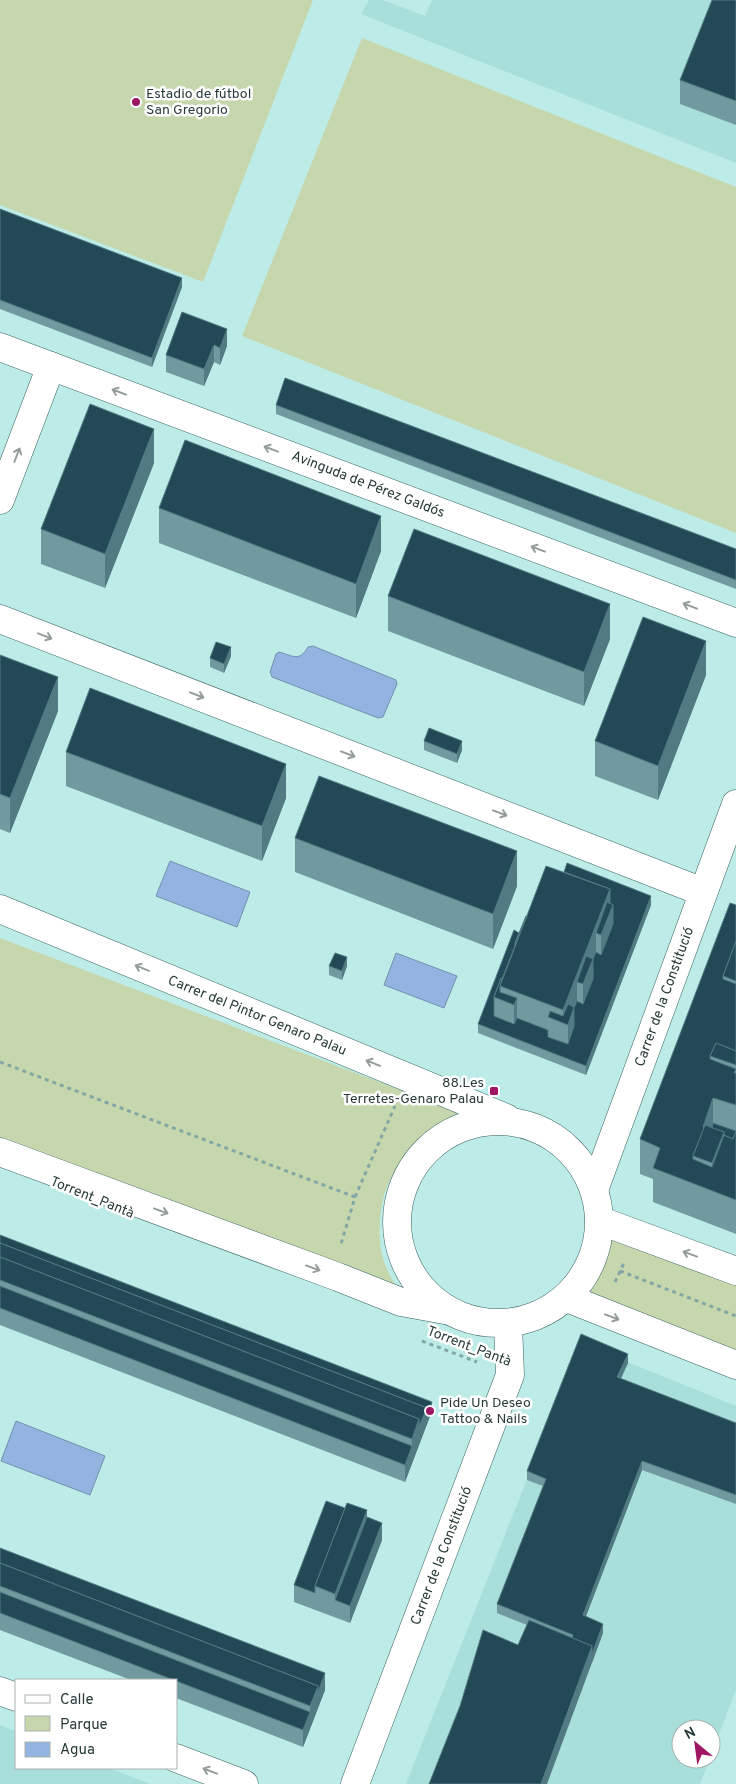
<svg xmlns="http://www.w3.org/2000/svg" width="736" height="1784" font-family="Overpass,sans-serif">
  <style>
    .built { fill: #a8dfdb }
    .green { fill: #c6d7ae }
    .water { fill: #93b4e0; stroke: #7390ae }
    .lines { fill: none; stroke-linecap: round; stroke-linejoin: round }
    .street-casing { stroke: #37625f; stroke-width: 29 }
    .secondary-casing { stroke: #37625f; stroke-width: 29 }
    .path { stroke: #83a7a4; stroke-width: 3; stroke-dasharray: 4 4; stroke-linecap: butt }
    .street { stroke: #fff; stroke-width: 28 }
    .secondary { stroke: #fff; stroke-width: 28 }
    .wall { fill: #709a9f }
    .shaded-wall { fill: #517a82 }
    .building { fill: #234956; stroke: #517a82 }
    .oneway { stroke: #949d9c }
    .poi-dot { fill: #9f1664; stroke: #fff; stroke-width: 2 }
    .labels { text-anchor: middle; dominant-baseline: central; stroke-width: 5; stroke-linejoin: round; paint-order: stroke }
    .poi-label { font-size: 14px; fill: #283b39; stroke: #fff; text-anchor: start }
    .street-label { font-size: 14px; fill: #283b39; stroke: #fff }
  </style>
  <rect width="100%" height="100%" fill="#bdece8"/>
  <g class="built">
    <path d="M369 0H383L425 16 432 0H736V163L361 14Z"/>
    <path d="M581 1343 736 1406V1690L711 1755V1729H681V1759H710L700 1784H406Z"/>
    <path d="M0 1725 16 1731V1768H109L151 1784H0Z"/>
  </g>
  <g class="green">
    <path d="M0 0H313L203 282 0 205Z"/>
    <path d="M362 38 736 187V533L242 336Z"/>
    <path d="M0 938 469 1116C453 1121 437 1127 424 1138 412 1149 400 1162 392 1176 379 1198 376 1238 384 1262 388 1273 395 1284 400 1294L0 1138Z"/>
    <path d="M601 1221 736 1273V1362L567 1298C590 1271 597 1257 601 1221Z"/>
  </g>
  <g class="water">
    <path d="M313 646 396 680 397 684 383 717 378 718 272 677 270 672 276 654 279 652C294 656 299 662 308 647Z"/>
    <path d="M170 861 250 892 237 927 156 896Z"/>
    <path d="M396 953 457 976 444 1008 384 985Z"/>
    <path d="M16 1421 105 1456 90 1495 1 1461Z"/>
  </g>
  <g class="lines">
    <defs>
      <g id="street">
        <path d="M0 347 736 623"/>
        <path d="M0 500 51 366"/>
        <path d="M0 619 703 892"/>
        <path d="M594 1190 736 804"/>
        <path d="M0 1691 16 1697"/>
        <path d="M176 1758 244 1784"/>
        <path d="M355 1784 510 1375 508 1324"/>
      </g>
      <g id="secondary">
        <path d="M0 909 506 1118"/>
        <circle cx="498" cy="1222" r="101"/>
        <path d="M0 1152 338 1277 401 1302 445 1310"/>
        <path d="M601 1221 736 1271"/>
        <path d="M567 1298 736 1365"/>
      </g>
    </defs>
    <use href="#street" class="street-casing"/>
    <use href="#secondary" class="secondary-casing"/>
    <g class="path">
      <path d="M0 1062 355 1197 341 1244"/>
      <path d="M355 1197 395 1106"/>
      <path d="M620 1271 736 1316"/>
      <path d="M615 1282 624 1263"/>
      <path d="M422 1341 477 1362"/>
    </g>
    <use href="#street" class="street"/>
    <use href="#secondary" class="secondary"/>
  </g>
  <g class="wall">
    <path d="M736 0V125L680 104V80Z"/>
    <path d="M0 209 182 287 152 367 0 309Z"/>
    <path d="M182 312 227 346 220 365 214 362 204 386 166 372V355Z"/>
    <path d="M276 405 736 549V589L276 414Z"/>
    <path d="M154 463 105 588 41 564V529Z"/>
    <path d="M159 508 381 551 356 618 159 543Z"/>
    <path d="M388 596 610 639 584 706 388 631Z"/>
    <path d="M0 655 58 711 10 833 0 829Z"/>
    <path d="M231 656 224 673 210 667V658Z"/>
    <path d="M706 675 658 800 595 776V741Z"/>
    <path d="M424 741 462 750 457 763 424 750Z"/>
    <path d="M66 752 286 798 262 861 66 786Z"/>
    <path d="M295 838 517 886 493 949 295 872Z"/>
    <path d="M651 905 586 1075 478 1033V1024L519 933Z"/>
    <path d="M736 905V1234L653 1202V1179L640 1174V1139Z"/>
    <path d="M329 966H347L342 980 329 975Z"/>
    <path d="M0 1235 432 1411 405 1482 0 1325Z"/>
    <path d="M628 1363 621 1379 736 1423V1504L642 1470 586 1616 603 1633 592 1663 518 1645 527 1625 497 1613V1604L543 1486 527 1480V1471Z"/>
    <path d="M367 1517 382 1540 350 1623 294 1602V1585Z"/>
    <path d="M0 1548 325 1690 303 1747 176 1698V1680H131L0 1630Z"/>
  </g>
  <g class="shaded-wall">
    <path d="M182 278V287L152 367V358Z"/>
    <path d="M227 329V346L220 365V348Z"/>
    <path d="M214 345V362L204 386V369Z"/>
    <path d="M154 429V463L105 588V554Z"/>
    <path d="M381 516V551L356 618V584Z"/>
    <path d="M610 604V639L584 706V672Z"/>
    <path d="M706 641V675L658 800V766Z"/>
    <path d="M231 647V656L224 673V664Z"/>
    <path d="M58 677V711L10 833V798Z"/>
    <path d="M462 741V750L457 763V754Z"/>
    <path d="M286 764V798L262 861V826Z"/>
    <path d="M517 851V886L493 949V914Z"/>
    <path d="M610 889 613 905V933L601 964V935L596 933V961L593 988 583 1013V984L577 982V1010L574 1035 568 1053V1025L563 1023V1010Z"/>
    <path d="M651 896V905L586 1075V1066Z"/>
    <path d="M347 957V966L342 980V971Z"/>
    <path d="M517 998V1027L514 1033V1005Z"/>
    <path d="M713 1098V1132L703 1127Z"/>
    <path d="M724 1132V1170L712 1190V1163Z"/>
    <path d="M628 1354V1363L617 1386V1377Z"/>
    <path d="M432 1402V1411L405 1482V1465L412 1446V1439L419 1419 427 1408Z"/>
    <path d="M642 1461V1470L583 1624V1615Z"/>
    <path d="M367 1510V1534L335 1600V1617V1594Z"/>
    <path d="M382 1523V1540L350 1623V1606Z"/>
    <path d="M603 1624V1633L547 1784H541L592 1646Z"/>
    <path d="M325 1673V1690L310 1729V1706L318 1686Z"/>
    <path d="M310 1712V1729L303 1747V1730Z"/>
  </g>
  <g class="building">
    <path d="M712 0H736V101L680 80Z"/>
    <path d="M0 209 182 278 152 358 0 300Z"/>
    <path d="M182 312 227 329 220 348 214 345 204 369 166 355Z"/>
    <path d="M285 378 736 549V580L276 405Z"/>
    <path d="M90 404 154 429 105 554 41 529Z"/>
    <path d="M185 440 381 516 356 584 159 508Z"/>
    <path d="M414 529 610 604 584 672 388 596Z"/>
    <path d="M643 617 706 641 658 766 595 741Z"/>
    <path d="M216 642 231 647 224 664 210 658Z"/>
    <path d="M0 655 58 677 10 798 0 794Z"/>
    <path d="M90 688 286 764 262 826 66 752Z"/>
    <path d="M429 728 462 741 457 754 424 741Z"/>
    <path d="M319 776 517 851 493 914 295 838Z"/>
    <path d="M567 863 651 896 586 1066 478 1024 514 930 519 933 515 943V946L502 979 501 978 494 997V1016L514 1024 517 1018 548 1030V1037L568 1044 574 1026V1008L577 1001 583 1004 593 979V959L596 952 601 955 613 924V905L610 903V889L564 872Z"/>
    <path d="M546 866 610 889 563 1010 500 986Z"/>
    <path d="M607 902 613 905 601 935 596 933Z"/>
    <path d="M730 903 736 905V941L723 976V979L736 984V1051L716 1043 710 1056V1059L736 1069 734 1073H736V1105L713 1098 703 1127 704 1128 693 1156V1159L712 1167 724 1135 733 1139 736 1131V1200L653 1168 660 1148 640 1139Z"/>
    <path d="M526 916H527L516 943H515Z"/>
    <path d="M736 941V981L723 976Z"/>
    <path d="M335 953 347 957 342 971 329 966Z"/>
    <path d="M586 956 593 959 583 984 577 982Z"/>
    <path d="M501 978 502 979 500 986V992L517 998 514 1005 494 997Z"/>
    <path d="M568 1004 574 1007 568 1025 548 1017 550 1011 563 1016Z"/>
    <path d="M716 1043 736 1051V1065L710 1056Z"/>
    <path d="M713 1123 736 1131 733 1139 724 1135V1132L712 1128Z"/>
    <path d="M705 1125 724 1132 712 1163 693 1156Z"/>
    <path d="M0 1235 432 1402 427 1416V1408L0 1243Z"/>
    <path d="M0 1243 427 1408 419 1426V1419L0 1257Z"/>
    <path d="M0 1257 419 1419 412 1439 0 1280Z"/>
    <path d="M0 1286 412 1446 405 1465 0 1308Z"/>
    <path d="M581 1334 628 1354 617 1377 736 1423V1495L642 1461 583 1615 603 1624 592 1654V1646L572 1638 573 1635 497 1604 546 1479 527 1471Z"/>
    <path d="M326 1501 345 1508 315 1586V1593L294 1585Z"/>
    <path d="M347 1503 367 1510 335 1594 315 1586Z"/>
    <path d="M367 1517 382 1523 350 1606 335 1600Z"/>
    <path d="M0 1548 325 1673 318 1692V1686L0 1563Z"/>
    <path d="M0 1563 318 1686 310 1706 0 1586Z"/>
    <path d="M0 1592 310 1712 303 1730 0 1613Z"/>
    <path d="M529 1620 592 1646 541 1784H429L460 1706 483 1630 518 1645Z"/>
  </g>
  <defs><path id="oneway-shaft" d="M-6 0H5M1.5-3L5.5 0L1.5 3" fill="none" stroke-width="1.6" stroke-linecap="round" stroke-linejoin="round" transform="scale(1.25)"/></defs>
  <g class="oneway">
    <use href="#oneway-shaft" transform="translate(119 392) rotate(-159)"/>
    <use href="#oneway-shaft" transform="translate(271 449) rotate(-159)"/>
    <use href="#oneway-shaft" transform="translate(17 455) rotate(-69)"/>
    <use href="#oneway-shaft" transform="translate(538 549) rotate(-159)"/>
    <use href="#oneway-shaft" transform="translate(690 606) rotate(-159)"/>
    <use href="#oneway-shaft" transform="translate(45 636) rotate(21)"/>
    <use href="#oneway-shaft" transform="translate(197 695) rotate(21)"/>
    <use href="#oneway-shaft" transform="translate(348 754) rotate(21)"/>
    <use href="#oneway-shaft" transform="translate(500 813) rotate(21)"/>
    <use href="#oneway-shaft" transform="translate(142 968) rotate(-158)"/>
    <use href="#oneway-shaft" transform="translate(373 1063) rotate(-158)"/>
    <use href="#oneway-shaft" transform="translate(161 1211) rotate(20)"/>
    <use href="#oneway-shaft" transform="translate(690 1254) rotate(-160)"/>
    <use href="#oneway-shaft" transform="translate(313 1268) rotate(20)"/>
    <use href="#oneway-shaft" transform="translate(612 1317) rotate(21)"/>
    <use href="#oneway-shaft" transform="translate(210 1771) rotate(-159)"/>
  </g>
  <g class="poi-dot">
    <circle cx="136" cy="102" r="5"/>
    <rect x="489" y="1086" width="10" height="10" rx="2.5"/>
    <circle cx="430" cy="1411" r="5"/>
  </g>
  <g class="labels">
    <g class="poi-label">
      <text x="146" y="94">Estadio de fútbol<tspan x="146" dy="16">San Gregorio</tspan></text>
      <text x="484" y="1083" text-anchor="end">88.Les<tspan x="484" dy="16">Terretes-Genaro Palau</tspan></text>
      <text x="440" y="1403">Pide Un Deseo<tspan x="440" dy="16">Tattoo &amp; Nails</tspan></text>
    </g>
    <g class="street-label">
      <text transform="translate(368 485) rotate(21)">Avinguda de Pérez Galdós</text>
      <text transform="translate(665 997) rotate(-70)">Carrer de la Constitució</text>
      <text transform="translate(257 1016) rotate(22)">Carrer del Pintor Genaro Palau</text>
      <text transform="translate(92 1198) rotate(22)">Torrent_Pantà</text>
      <text transform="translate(469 1347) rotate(21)">Torrent_Pantà</text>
      <text transform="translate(442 1556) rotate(-69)">Carrer de la Constitució</text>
    </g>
  </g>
  <rect x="15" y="1679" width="162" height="90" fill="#ffffff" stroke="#a9b1b0"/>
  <rect x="25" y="1695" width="25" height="8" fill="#ffffff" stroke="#a9b1b0"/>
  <text x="60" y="1704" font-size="15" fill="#283b39">Calle</text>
  <rect x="25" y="1716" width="25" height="15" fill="#c6d7ae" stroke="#a9b1b0"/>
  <text x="60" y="1729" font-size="15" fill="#283b39">Parque</text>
  <rect x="25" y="1742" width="25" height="15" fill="#93b4e0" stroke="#a9b1b0"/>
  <text x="60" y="1754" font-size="15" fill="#283b39">Agua</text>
  <g transform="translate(696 1744) rotate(331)"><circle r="24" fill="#ffffff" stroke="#a9b1b0"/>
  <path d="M0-4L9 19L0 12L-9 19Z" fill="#9f1664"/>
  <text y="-8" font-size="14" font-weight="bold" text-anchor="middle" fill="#283b39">N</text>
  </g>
</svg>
